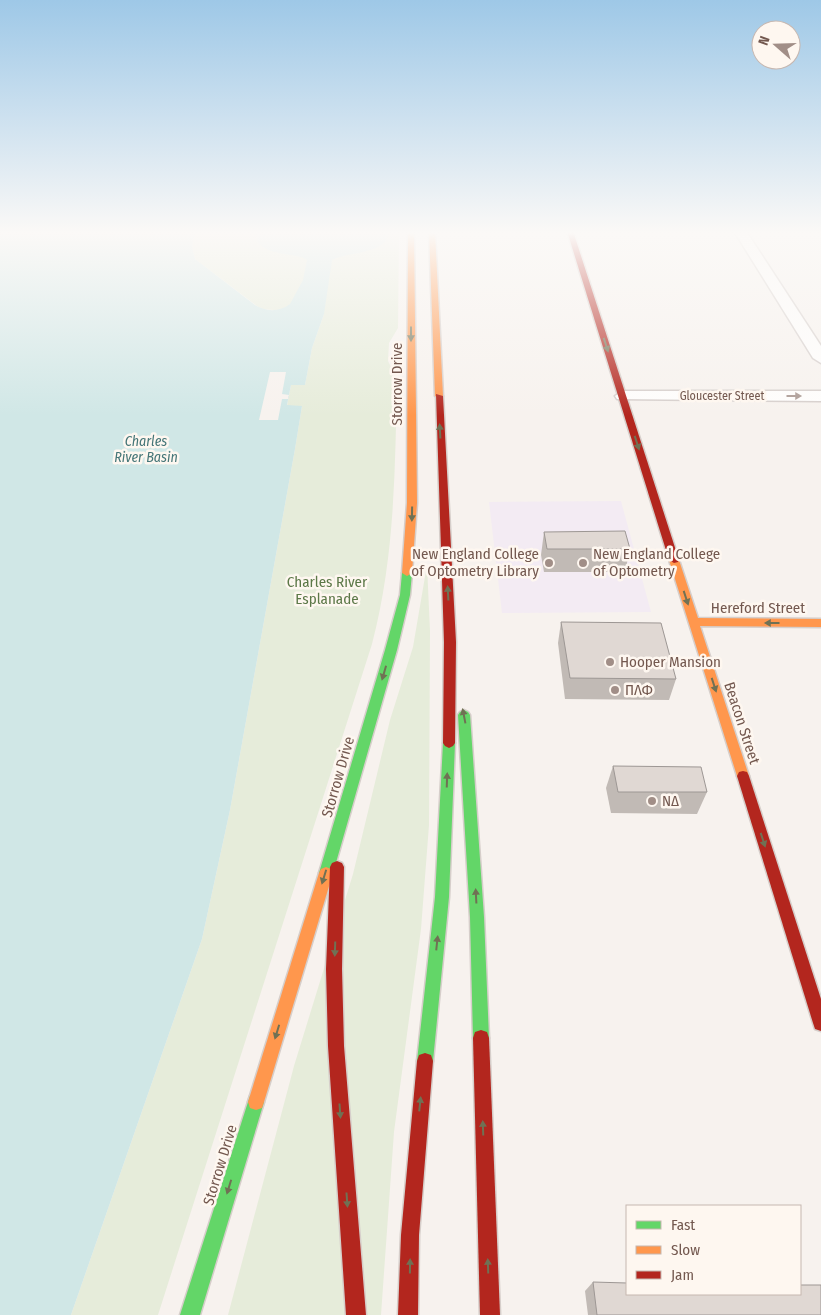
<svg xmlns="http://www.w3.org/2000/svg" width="821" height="1315" font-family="'Fira Sans Condensed',sans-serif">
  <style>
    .education { fill: #f3ebf3 }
    .green { fill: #e6ecda }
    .water { fill: #d0e7e6 }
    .pier { fill: #f7f2ee }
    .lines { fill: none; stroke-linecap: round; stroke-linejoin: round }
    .street-casing { stroke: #d6cfcc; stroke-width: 3 }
    .fast-casing { stroke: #d6ceca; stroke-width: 3 }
    .slow-casing { stroke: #d6ceca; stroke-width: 3 }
    .jam-casing { stroke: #d6ceca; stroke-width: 3 }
    .street { fill: #fefdfc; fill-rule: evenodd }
    .fast { fill: #63d668; fill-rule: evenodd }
    .slow { fill: #ff974d; fill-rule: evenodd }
    .jam { fill: #b3261e; fill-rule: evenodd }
    .wall { fill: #c1bab5 }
    .building { fill: #e0d8d3; stroke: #9d9794 }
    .oneway { fill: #707154 }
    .oneway2 { fill: #ab9a94 }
    .poi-dot { fill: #a18e87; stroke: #fef7f0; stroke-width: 2 }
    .labels { text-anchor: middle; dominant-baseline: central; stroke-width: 5; stroke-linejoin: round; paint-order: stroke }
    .far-street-label { font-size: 12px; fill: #73584f; stroke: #fef7f0 }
    .far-water-label { font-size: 14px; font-style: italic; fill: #447577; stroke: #fef7f0 }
    .street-label { font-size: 15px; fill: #73584f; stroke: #fef7f0 }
    .poi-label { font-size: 15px; fill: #73584f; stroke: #fef7f0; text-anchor: start }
    .park-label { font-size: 15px; fill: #5c7848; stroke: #fef7f0 }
  </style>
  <rect width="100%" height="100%" fill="#f7f2ee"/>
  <path class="education" d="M621 501 651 612 502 613 489 502Z"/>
  <g class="green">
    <path d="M195 231H399L398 328 389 343 388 361 397 379C395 470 395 556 372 644L158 1315H71L202 939 230 810 295 449 302 406H287L291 385H305L312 348 324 314 261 309 195 259 192 247Z"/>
    <path d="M427 565 430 631 429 825 421 929 394 1132 381 1315H228L294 1066 353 874 390 720 413 647Z"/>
  </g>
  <path class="water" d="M0 231H195L192 247 195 259 255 305C266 312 280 312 290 304L303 280 307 260C296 251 253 258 257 231H390C386 256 347 251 332 260L324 314 312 348 305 385H291L287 405 302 406 295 449 230 810 202 939 71 1315H0Z"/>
  <path class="pier" d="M270 372H286L282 394 289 395 288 397V399H282L278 420H259Z"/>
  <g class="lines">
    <defs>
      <g id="street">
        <path d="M734 231H746L821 346V363L813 358Z"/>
        <path d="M623 391H821V401L617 399 615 396Z"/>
      </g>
      <g id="fast">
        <path d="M407 570 412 573 410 595 397 650 333 873 331 877 326 879 321 877 319 873 385 650 400 595 402 573Z"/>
        <path d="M464 710 468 712 470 715 484 917 489 1038 487 1044 481 1046 475 1044 473 1038 470 917 458 715 460 712Z"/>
        <path d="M449 738 453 740 455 743 449 897 433 1061 431 1067 425 1069 419 1067 417 1061 435 897 443 743 445 740Z"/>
        <path d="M256 1094 262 1096 264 1102 200 1315H180L248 1102 250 1096Z"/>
      </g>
      <g id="slow">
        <path d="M408 231H414L417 503 412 573 407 576 402 573 407 503Z"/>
        <path d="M429 231H435L443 396 439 398 435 396Z"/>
        <path d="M674 557 679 560 698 618 821 619V627L700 626 749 776 747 780 743 781 739 780 737 776 669 560Z"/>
        <path d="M326 867 331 869 333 873 264 1102 262 1108 256 1110 250 1108 248 1102 319 873 321 869Z"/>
      </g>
      <g id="jam">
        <path d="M567 231H573L679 560 678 562 674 563 669 560Z"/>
        <path d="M436 394 443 396 456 642 455 743 453 746 449 748 445 746 443 743 444 642Z"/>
        <path d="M743 771 747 772 749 776 821 999V1031L815 1029 813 1023 737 776 739 772Z"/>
        <path d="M337 861 342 863 344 867 342 969 344 1046 366 1315H346L328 1046 326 969 330 867 332 863Z"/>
        <path d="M481 1030 487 1032 489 1038 500 1315H480L473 1038 475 1032Z"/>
        <path d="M425 1053 431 1055 433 1061 419 1235 418 1315H398L401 1235 417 1061 419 1055Z"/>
      </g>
    </defs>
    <use href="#street" class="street-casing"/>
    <use href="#fast" class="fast-casing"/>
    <use href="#slow" class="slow-casing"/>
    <use href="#jam" class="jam-casing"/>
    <use href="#street" class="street"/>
    <use href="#fast" class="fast"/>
    <use href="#slow" class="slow"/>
    <use href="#jam" class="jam"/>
  </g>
  <g class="wall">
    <path d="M544 532 630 549 625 572H544L541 555Z"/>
    <path d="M561 622 676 679 669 700 565 699 558 643Z"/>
    <path d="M613 766 707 792 697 814 611 813 606 788Z"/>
    <path d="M593 1282 821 1315H588L585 1291Z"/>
  </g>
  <g class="building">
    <path d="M625 531 630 549H547L544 532Z"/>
    <path d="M561 622 661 623 676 679 570 678Z"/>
    <path d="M613 766 701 767 707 792H618Z"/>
    <path d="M593 1282 627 1283V1294H800V1285H821V1315H597Z"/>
  </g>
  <defs><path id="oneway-solid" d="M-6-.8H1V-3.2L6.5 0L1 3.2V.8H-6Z" transform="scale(1.25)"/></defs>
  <g class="oneway">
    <use href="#oneway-solid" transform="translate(411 334) rotate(90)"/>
    <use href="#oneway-solid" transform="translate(606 345) rotate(72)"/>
    <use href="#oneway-solid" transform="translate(440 431) rotate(-93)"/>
    <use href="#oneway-solid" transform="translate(637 443) rotate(72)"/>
    <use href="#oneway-solid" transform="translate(412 514) rotate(91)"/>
    <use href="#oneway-solid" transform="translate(448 593) rotate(-93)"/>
    <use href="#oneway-solid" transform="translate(686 598) rotate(72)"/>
    <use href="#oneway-solid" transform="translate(772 623) rotate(-180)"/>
    <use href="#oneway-solid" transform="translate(384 673) rotate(106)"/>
    <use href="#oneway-solid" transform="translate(714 685) rotate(72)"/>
    <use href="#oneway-solid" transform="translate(464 716) rotate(-101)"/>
    <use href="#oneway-solid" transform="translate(447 780) rotate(-88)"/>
    <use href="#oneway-solid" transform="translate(763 840) rotate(72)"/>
    <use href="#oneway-solid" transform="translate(324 877) rotate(107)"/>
    <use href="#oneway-solid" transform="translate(476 896) rotate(-93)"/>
    <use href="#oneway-solid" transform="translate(437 943) rotate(-84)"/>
    <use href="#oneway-solid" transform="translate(335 949) rotate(92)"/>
    <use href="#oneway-solid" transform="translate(277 1032) rotate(107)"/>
    <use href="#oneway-solid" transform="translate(420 1104) rotate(-84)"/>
    <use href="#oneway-solid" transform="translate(340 1111) rotate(86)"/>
    <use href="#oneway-solid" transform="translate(483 1128) rotate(-92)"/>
    <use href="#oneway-solid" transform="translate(229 1187) rotate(107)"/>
    <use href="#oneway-solid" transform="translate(347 1200) rotate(86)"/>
    <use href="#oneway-solid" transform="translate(410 1266) rotate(-89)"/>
    <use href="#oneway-solid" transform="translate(488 1266) rotate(-92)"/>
  </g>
  <use class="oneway2" href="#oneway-solid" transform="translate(794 396)"/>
  <linearGradient id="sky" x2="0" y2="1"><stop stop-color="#9ec8e7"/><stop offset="0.56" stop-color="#fbf9f7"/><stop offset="1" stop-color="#fbf9f7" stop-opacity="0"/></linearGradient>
  <rect width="821" height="416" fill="url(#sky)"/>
  <g class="poi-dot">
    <circle cx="549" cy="563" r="5"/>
    <circle cx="583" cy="563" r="5"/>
    <circle cx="610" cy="662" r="5"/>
    <circle cx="615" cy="690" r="5"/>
    <circle cx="652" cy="801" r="5"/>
  </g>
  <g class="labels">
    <g class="far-street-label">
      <text x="722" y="396">Gloucester Street</text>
    </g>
    <g class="far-water-label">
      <text x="146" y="441">Charles<tspan x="146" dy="16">River Basin</tspan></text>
    </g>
    <g class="street-label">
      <text transform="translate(397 384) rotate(-90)">Storrow Drive</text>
      <text x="758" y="608">Hereford Street</text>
      <text transform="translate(742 723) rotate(72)">Beacon Street</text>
      <text transform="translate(338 777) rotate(-74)">Storrow Drive</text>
      <text transform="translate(220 1165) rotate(-73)">Storrow Drive</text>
    </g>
    <g class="poi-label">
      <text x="539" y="554" text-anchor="end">New England College<tspan x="539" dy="17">of Optometry Library</tspan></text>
      <text x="593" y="554">New England College<tspan x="593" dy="17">of Optometry</tspan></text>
      <text x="620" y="662">Hooper Mansion</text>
      <text x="625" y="690">ΠΛΦ</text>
      <text x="662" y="801">ΝΔ</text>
    </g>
    <g class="park-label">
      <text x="327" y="582">Charles River<tspan x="327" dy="17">Esplanade</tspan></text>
    </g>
  </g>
  <rect x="626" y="1205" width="175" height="90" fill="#fef7f0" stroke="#c6b7b0"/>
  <rect x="636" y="1221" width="25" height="8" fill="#63d668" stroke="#c6b7b0"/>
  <text x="671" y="1230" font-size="15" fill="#73584f">Fast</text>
  <rect x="636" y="1246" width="25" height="8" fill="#ff974d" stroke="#c6b7b0"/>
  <text x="671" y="1255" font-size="15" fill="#73584f">Slow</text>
  <rect x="636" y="1271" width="25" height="8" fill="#b3261e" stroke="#c6b7b0"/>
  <text x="671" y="1280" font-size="15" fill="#73584f">Jam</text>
  <g transform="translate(776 45) rotate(290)"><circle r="24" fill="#fef7f0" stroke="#c6b7b0"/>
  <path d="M0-4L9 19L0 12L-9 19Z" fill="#a18e87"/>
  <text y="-8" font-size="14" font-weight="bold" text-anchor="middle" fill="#73584f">N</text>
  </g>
</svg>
